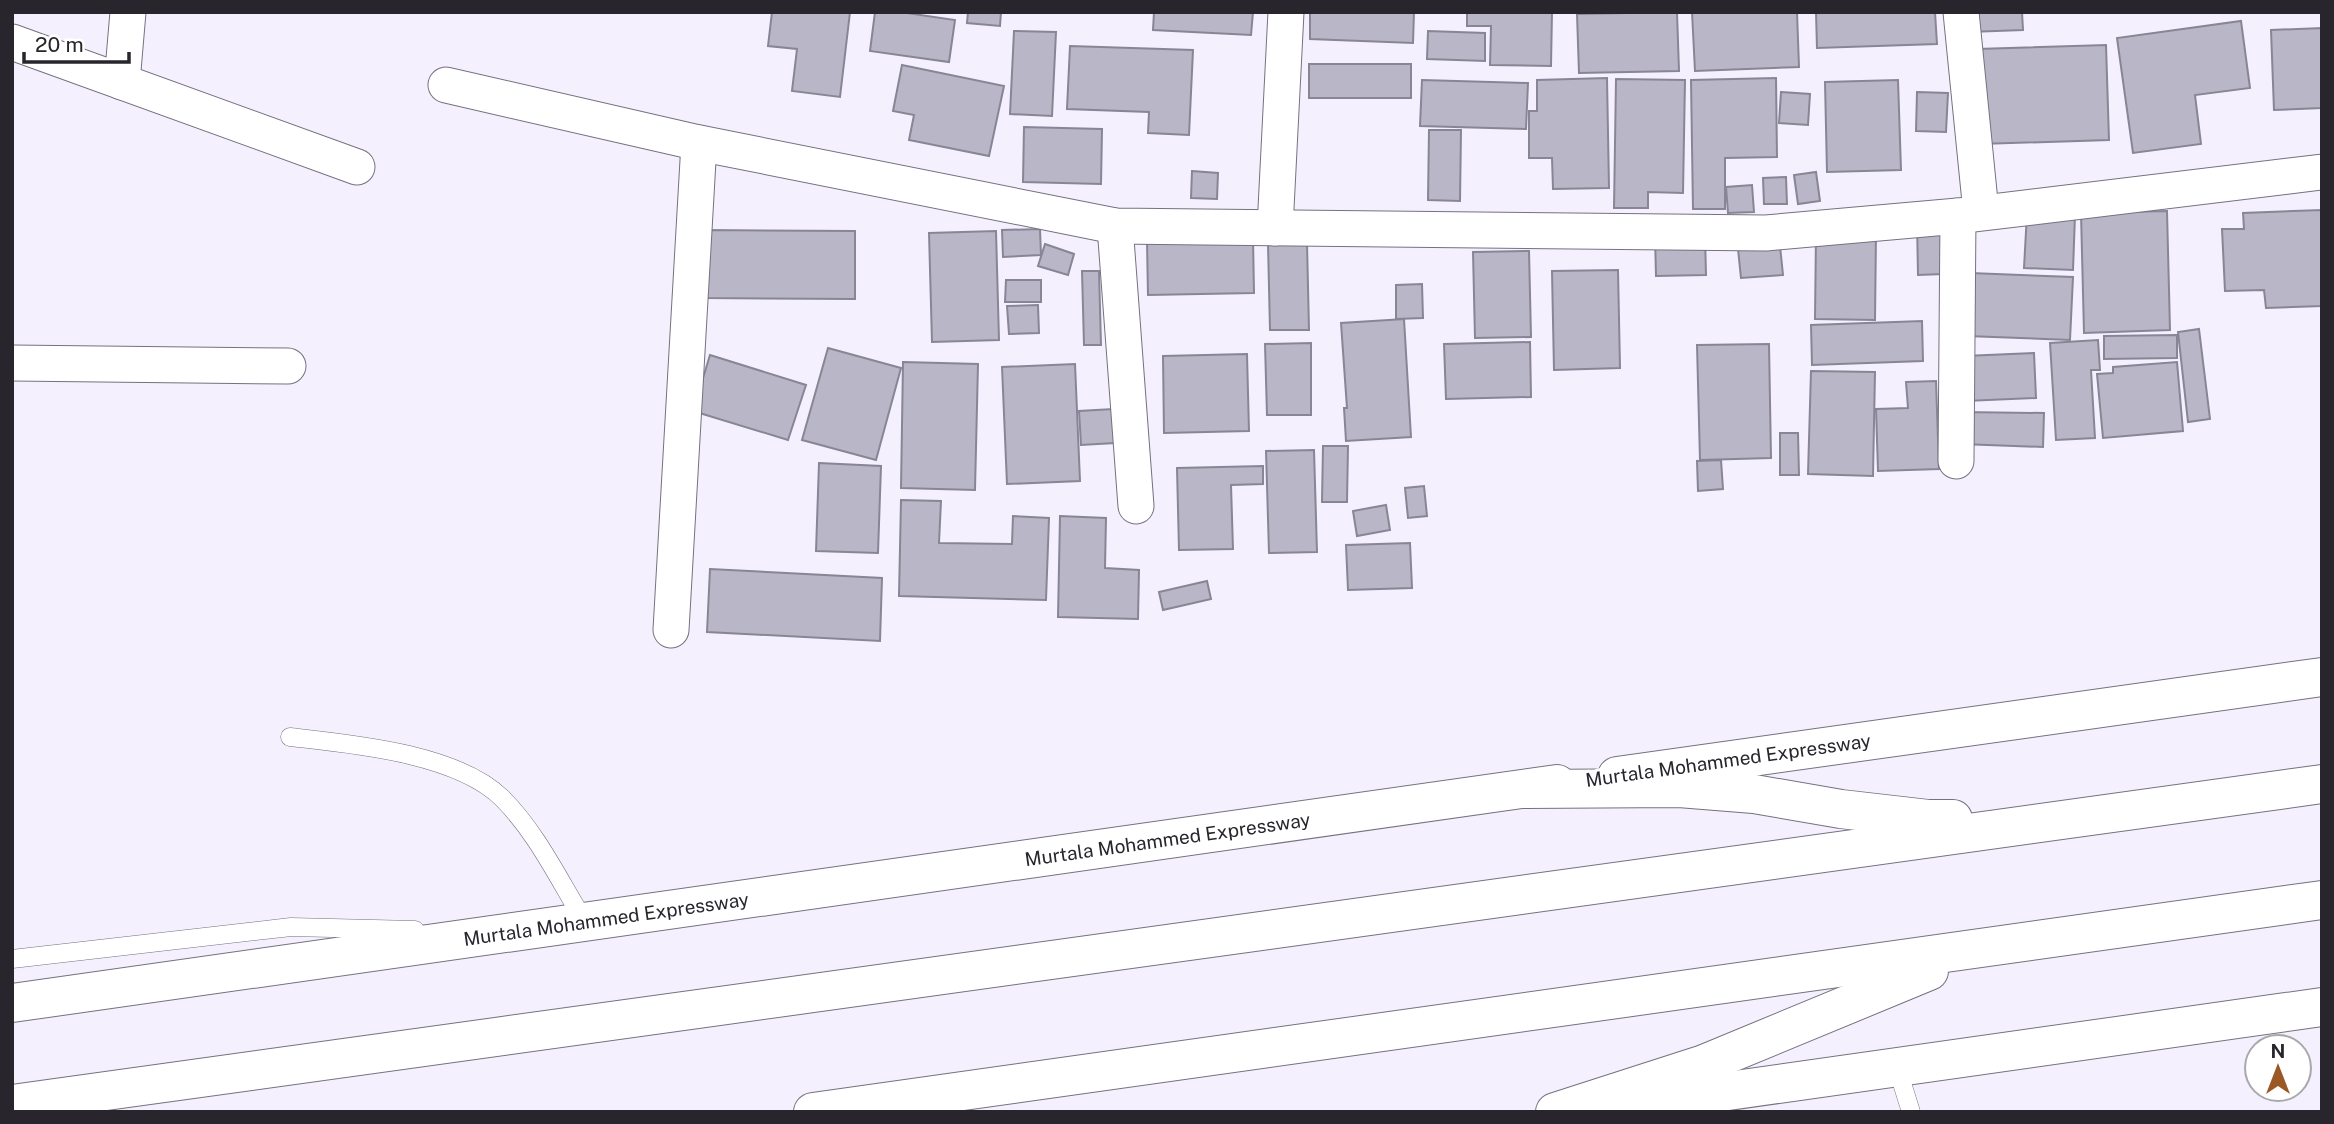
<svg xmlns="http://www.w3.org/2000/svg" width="2334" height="1124" font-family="'Public Sans',sans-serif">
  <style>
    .building { fill: #b9b6c8; stroke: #888596; stroke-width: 2 }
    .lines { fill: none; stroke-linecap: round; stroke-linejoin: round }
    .service-casing { stroke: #76707f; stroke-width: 19 }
    .minor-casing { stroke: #76707f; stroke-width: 37 }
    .trunk-casing { stroke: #76707f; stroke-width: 40 }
    .motorway-casing { stroke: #76707f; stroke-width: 40 }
    .service { stroke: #fff; stroke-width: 18 }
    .minor { stroke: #fff; stroke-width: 35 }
    .trunk { stroke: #fff; stroke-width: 38 }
    .motorway { stroke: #fff; stroke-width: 38 }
    .labels { text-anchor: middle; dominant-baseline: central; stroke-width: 6; stroke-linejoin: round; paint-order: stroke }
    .street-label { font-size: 19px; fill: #28262c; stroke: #fff }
  </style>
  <rect width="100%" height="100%" fill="#f5f0fe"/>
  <g class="building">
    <path d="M772 12H850L840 97 792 91 797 49 768 46Z"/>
    <path d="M875 12H900L955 20 949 62 870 51Z"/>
    <path d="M968 12H1001L1000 26 967 23Z"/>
    <path d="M1154 12H1253L1251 35 1153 30Z"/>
    <path d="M1310 12H1414L1413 43 1310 39Z"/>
    <path d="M1467 12H1552L1551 66 1490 65 1491 26H1467Z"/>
    <path d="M1677 12 1679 71 1579 73 1577 14Z"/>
    <path d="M1692 12H1797L1799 67 1695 71Z"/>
    <path d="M1816 12H1935L1937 44 1817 48Z"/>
    <path d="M1969 12H2022L2023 30 1969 32Z"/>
    <path d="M2241 21 2250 88 2195 95 2201 144 2133 153 2117 38Z"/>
    <path d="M2322 28V108L2274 110 2271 30Z"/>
    <path d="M1014 31 1056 32 1052 116 1010 114Z"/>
    <path d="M1428 31 1485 33V61L1427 59Z"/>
    <path d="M2106 45 2109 140 1980 144 1977 49Z"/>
    <path d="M1070 46 1193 50 1189 135 1148 133 1149 112 1067 109Z"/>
    <rect x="1309" y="64" width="102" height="34"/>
    <path d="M902 65 1004 86 989 156 909 140 914 115 893 111Z"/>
    <path d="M1607 78 1609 188 1553 189 1552 158H1529V111H1537V80Z"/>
    <path d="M1776 78 1777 157 1725 158V209H1693L1691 80Z"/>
    <path d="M1616 79 1685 80 1683 193 1648 192V208H1614Z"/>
    <path d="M1422 80 1528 83 1526 129 1420 126Z"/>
    <path d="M1898 80 1901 170 1827 172 1825 82Z"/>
    <path d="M1781 92 1810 94 1808 125 1779 123Z"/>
    <path d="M1917 92 1948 93 1946 132 1916 131Z"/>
    <path d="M1024 127 1102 129 1101 184 1023 182Z"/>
    <path d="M1429 130H1461L1460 201 1428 200Z"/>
    <path d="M1192 171 1218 173 1217 199 1191 198Z"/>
    <path d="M1816 172 1820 201 1798 204 1794 175Z"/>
    <path d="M1786 177 1787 204H1764L1763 178Z"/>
    <path d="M1752 185 1754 212 1728 213 1726 187Z"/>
    <path d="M2322 210V306L2266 308 2264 290 2225 291 2222 229H2244L2243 213Z"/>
    <path d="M2167 211 2170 330 2084 333 2081 213Z"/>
    <path d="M2027 213 2075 215 2073 270 2024 268Z"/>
    <path d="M1917 221H1941L1943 274 1918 275Z"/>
    <path d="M1040 229 1041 255 1003 257 1002 230Z"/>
    <path d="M706 230 855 231V299L706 298Z"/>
    <path d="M996 231 999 340 932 342 929 233Z"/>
    <path d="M1816 233H1876L1875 320 1815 319Z"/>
    <path d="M1705 236 1706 275 1656 276 1655 237Z"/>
    <path d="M1253 239 1254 293 1148 295 1147 242Z"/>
    <path d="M1307 243 1309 330H1270L1268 244Z"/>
    <path d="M1045 244 1074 254 1068 275 1038 266Z"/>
    <path d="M1780 246 1783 275 1741 278 1738 249Z"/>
    <path d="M1529 251 1531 337 1475 338 1473 252Z"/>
    <path d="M1618 270 1620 368 1554 370 1552 271Z"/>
    <path d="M1082 271H1099L1101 345H1084Z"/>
    <path d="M1970 273 2073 277 2070 340 1967 336Z"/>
    <path d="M1006 280H1041V302H1005Z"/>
    <path d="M1422 284 1423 318 1396 319V285Z"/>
    <path d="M1038 305 1039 333 1009 334 1007 306Z"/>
    <path d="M1404 319 1411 437 1346 441 1344 408H1347L1341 323Z"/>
    <path d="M1922 321 1923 361 1812 365 1811 325Z"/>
    <path d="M2199 329 2210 419 2188 422 2178 332Z"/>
    <path d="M2177 335V358L2104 359V336Z"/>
    <path d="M2098 340 2100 370H2091L2095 438 2056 440 2050 343Z"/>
    <path d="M1530 342 1531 397 1446 399 1444 344Z"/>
    <path d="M1311 343V415H1267L1265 344Z"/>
    <path d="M1769 344 1771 458 1700 460 1697 345Z"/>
    <path d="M828 348 901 368 876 460 802 440Z"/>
    <path d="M2034 353 2036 398 1966 401 1965 356Z"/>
    <path d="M1247 354 1249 431 1164 433 1163 356Z"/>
    <path d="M710 355 806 385 788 440 693 411Z"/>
    <path d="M903 362 978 364 975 490 901 488Z"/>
    <path d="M2177 362 2183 431 2103 438 2097 374 2113 373V367Z"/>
    <path d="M1075 364 1080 481 1007 484 1002 367Z"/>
    <path d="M1811 371 1875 372 1873 476 1808 474Z"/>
    <path d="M1936 381 1939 469 1878 471 1876 409 1908 408 1906 382Z"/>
    <path d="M1113 409 1115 443 1081 445 1079 411Z"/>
    <path d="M1962 412 2044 413 2043 447 1961 444Z"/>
    <path d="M1780 433H1798L1799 475H1780Z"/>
    <path d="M1323 446H1348L1347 502H1322Z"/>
    <path d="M1314 450 1317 552 1269 553 1266 451Z"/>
    <path d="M1721 460 1723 489 1698 491 1697 461Z"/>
    <path d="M819 463 881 466 878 553 816 551Z"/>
    <path d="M1263 466V484L1231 485 1233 549 1179 550 1177 468Z"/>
    <path d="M1424 486 1427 516 1408 518 1405 488Z"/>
    <path d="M901 500 941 501 939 543 1012 544 1013 516 1049 518 1046 600 899 596Z"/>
    <path d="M1386 505 1390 530 1357 536 1353 511Z"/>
    <path d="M1060 516 1106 518 1105 568 1139 570 1138 619 1058 617Z"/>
    <path d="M1410 543 1412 588 1348 590 1346 545Z"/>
    <path d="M710 569 882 578 880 641 707 632Z"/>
    <path d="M1207 581 1211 599 1163 610 1159 592Z"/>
  </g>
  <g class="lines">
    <defs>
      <g id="service">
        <path d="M290 737C351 744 456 753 502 798 537 833 559 880 585 922"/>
        <path d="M12 959 291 927 415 930"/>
        <path d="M1897 1067 1911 1112"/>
      </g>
      <g id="minor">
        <path d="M1961 12 1981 212"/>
        <path d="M12 42 357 167"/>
        <path d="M122 82 128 12"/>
        <path d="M446 85 699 143 1115 226 1766 233 1958 216 2322 172"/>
        <path d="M1115 226 1136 506"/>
        <path d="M1275 228 1286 12"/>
        <path d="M12 363 288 366"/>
        <path d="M1956 461 1958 216"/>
        <path d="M671 630 699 143"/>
      </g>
      <g id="trunk">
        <path d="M1617 776 2322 677"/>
        <path id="s1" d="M12 1003 1557 784"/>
        <path d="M1594 1110 2322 1007"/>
      </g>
      <g id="motorway">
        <path d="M1525 789 1679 788 1754 794 1841 809 1928 819H1953"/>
        <path d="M12 1104 2322 784"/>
        <path d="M813 1112 2322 900"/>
        <path d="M1555 1112 1704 1064 1929 971"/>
      </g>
    </defs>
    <use href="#service" class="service-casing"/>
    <use href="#minor" class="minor-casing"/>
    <use href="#trunk" class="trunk-casing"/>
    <use href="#motorway" class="motorway-casing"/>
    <use href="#service" class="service"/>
    <use href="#minor" class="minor"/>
    <use href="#trunk" class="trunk"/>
    <use href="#motorway" class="motorway"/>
  </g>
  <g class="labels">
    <g class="street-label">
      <text transform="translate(1728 760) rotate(-8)">Murtala Mohammed Expressway</text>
      <text stroke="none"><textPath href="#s1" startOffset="1167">Murtala Mohammed Expressway</textPath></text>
      <text stroke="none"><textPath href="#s1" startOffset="600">Murtala Mohammed Expressway</textPath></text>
    </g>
  </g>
  <rect width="2334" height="1124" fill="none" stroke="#28262c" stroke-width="28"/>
  <g transform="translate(2278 1068)"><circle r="33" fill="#ffffff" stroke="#a9a8ab" stroke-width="2"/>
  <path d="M0-5L12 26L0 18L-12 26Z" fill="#9a5826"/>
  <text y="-10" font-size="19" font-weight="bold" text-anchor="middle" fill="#28262c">N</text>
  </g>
  <path d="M24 52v10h105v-10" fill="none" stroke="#28262c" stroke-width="3.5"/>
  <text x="35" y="52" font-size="21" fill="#28262c" stroke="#ffffff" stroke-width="5" paint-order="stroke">20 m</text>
</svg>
